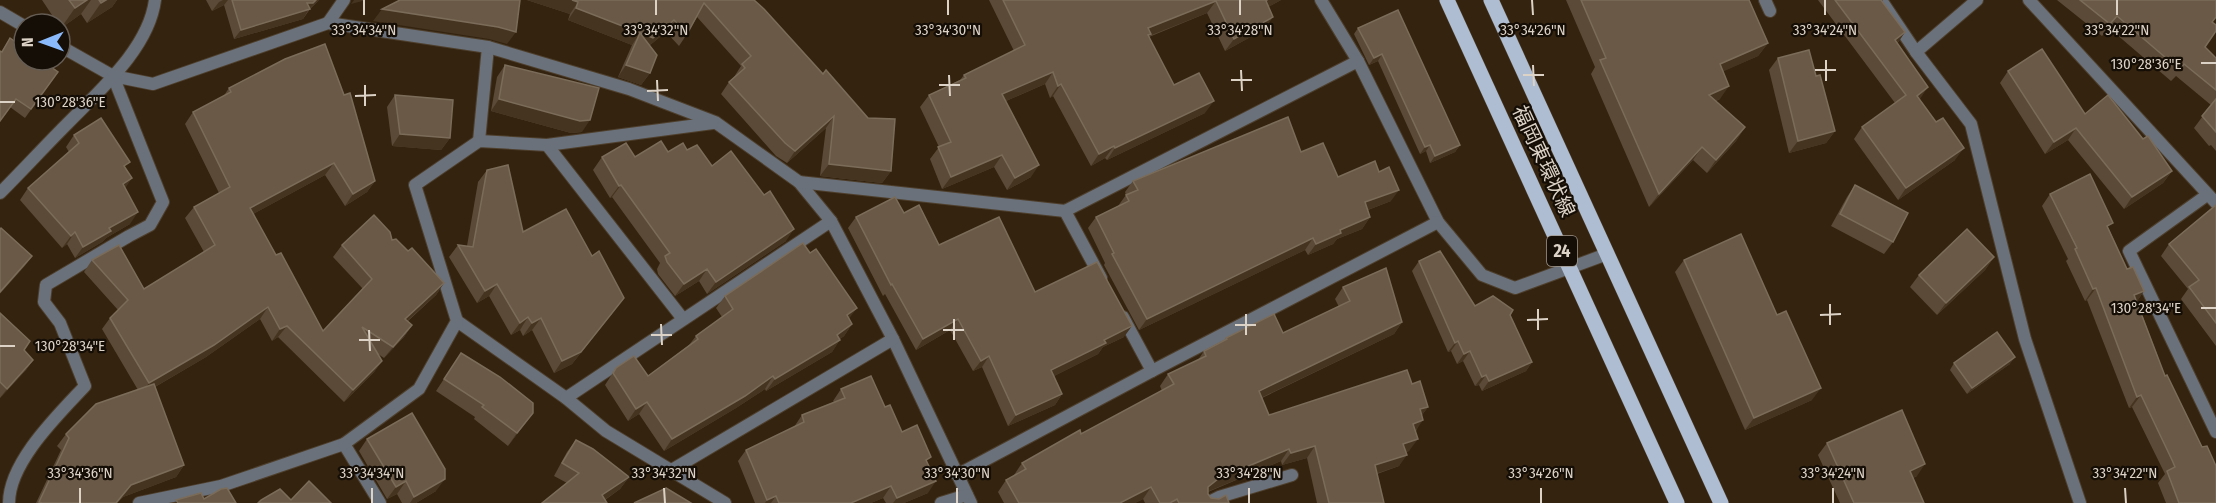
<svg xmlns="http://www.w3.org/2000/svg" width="2216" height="503" font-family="'Fira Sans Condensed','Noto Sans JP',sans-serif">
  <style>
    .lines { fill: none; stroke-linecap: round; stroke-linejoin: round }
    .service-casing { stroke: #4e3f2c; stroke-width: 14 }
    .minor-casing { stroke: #4e3f2c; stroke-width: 14 }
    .tertiary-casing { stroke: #4e3f2c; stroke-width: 14 }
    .primary-casing { stroke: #4e3f2c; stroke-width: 16 }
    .service { stroke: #6a717b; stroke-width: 12 }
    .minor { stroke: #6a717b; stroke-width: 12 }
    .tertiary { stroke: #6a717b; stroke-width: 12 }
    .primary { stroke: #aebdd2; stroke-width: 15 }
    .wall { fill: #5b4a37 }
    .shaded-wall { fill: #453420 }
    .building { fill: #695946; stroke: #7b6c5a; stroke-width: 1.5 }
    .ticks { fill: none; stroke: #dcd2c6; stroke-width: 2 }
    .labels { text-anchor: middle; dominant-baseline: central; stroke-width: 4.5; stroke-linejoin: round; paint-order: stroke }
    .shield { fill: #150e06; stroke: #a0978c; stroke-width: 1.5 }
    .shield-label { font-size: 18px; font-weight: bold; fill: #dcd2c6 }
    .street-label { font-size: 20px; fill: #dcd2c6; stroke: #150e06 }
    .ticks-label { font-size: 15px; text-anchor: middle; fill: #dcd2c6; stroke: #150e06; stroke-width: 4.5; stroke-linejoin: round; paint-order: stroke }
  </style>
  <rect width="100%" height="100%" fill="#33230f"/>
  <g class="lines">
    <defs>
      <g id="service">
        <path d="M328 23 344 0"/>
        <path d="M479 141 488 47"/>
        <path d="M139 503 221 486 344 444 380 503"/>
      </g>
      <g id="minor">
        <path d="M1321 0 1358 61 1438 222 1482 275 1515 288 1607 254"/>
        <path d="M1765 0 1770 11"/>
        <path d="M1881 0 1916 52 1971 124 2025 339 2080 503"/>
        <path d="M2029 0 2216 203"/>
        <path d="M0 12 24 26"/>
        <path d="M60 46 113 76 153 84 328 23 488 47 629 89 715 122 799 182 831 221 893 339 971 503"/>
        <path d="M1916 52 1977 0"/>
        <path d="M547 145 683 319"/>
        <path d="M799 182 1065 211 1358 61"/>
        <path d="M2207 195 2129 251 2216 432"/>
        <path d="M1065 211 1101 278"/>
        <path d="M1123 317 1152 371"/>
        <path d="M457 321 566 398 606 431 725 503"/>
        <path d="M566 398 831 221"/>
        <path d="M344 444 419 389 457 321 415 185 479 141 547 145 713 123"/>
        <path d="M670 471 893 339"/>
        <path d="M957 475 1152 371 1438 222"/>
        <path d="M9 503C9 462 58 415 85 386L60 323 44 302 46 285 129 236 150 225 163 202 113 76"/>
        <path d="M941 503 967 495"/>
        <path d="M1207 503 1219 497 1292 475"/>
      </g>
      <path id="tertiary" d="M0 193C23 170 45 146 68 123 100 90 149 48 155 0"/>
      <g id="primary">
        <path d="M1447 0 1677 503"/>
        <path d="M1491 0 1721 503"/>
      </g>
    </defs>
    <use href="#service" class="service-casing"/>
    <use href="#minor" class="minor-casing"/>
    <use href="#tertiary" class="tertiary-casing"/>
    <use href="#primary" class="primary-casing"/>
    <use href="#service" class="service"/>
    <use href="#minor" class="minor"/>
    <use href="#tertiary" class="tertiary"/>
    <use href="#primary" class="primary"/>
  </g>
  <g class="wall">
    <path d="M42 0H117L112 7 87 23 81 14 61 28 60 24H58Z"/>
    <path d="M206 0H319L310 9 303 19 234 39 224 5 212 11Z"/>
    <path d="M527 0H754L891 171 882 183 820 176 826 128 787 163 776 156 721 94 729 82 734 77 741 66 697 17 687 34 679 46 666 32 650 45V73L641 85 618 77 632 45 568 20 570 14Z"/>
    <path d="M989 0H1281L1268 7 1265 29 1225 51 1207 13 1149 37 1174 85 1205 113 1107 160 1105 158 1091 166 1053 96 1050 98 1045 84 1006 101 1031 177 1007 190 994 167 942 189 930 159 939 147 920 107 929 95 960 80 964 75 1014 51Z"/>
    <path d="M1566 0H1749L1768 43 1758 56 1723 71 1720 99 1716 101 1745 127 1736 141 1707 173 1693 160 1649 207 1591 74 1595 67Z"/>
    <path d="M1818 0H1883L1882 2 1905 32 1897 44 1919 100 1955 160 1898 200 1854 139 1862 127 1895 103Z"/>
    <path d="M2057 0H2216L2213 23 2205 47 2216 58V151L2211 145 2209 146 2194 128 2211 105 2176 76 2171 81 2109 28 2102 36Z"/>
    <path d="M1398 10 1460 145 1455 152 1430 163 1426 151 1420 154 1378 61 1369 65 1354 34 1358 28Z"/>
    <path d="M10 38 58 72 25 118 10 107 1 52Z"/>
    <path d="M1778 58 1816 76 1835 131 1826 143 1789 153 1769 70Z"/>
    <path d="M505 65 582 132 571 133 491 111 497 77Z"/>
    <path d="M2008 71 2085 114 2143 139 2172 171 2163 183 2124 209 2068 140 2045 154 2000 83Z"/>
    <path d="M229 88 375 181 367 192 345 206 325 175 253 214 276 255 323 331 363 289 333 257 342 245 392 240 408 251 444 283 436 295 408 321 412 325 404 337 384 358 378 354 382 361 374 372 344 402 278 337 272 341 260 319 206 357 155 387 184 465 176 477 123 497 117 503H36L61 450 57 446 66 434 138 390 102 329 110 318 118 310 84 272 92 260 144 289 204 252 185 218 194 207 219 193 185 124 193 112 223 97Z"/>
    <path d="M395 95 450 138 441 150 392 146 387 107Z"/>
    <path d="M74 135 126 169 125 188 130 224 106 238 102 242 75 258 67 244 62 248 20 200 28 188 69 152 66 147Z"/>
    <path d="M687 150 712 166 786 241 707 294 699 281 675 296 658 274 657 269 660 263 612 197 610 198 593 170 602 157H635L668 152Z"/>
    <path d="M1301 152 1338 177 1391 201 1368 210 1370 217 1362 229 1337 239 1333 244 1308 255 1305 250 1139 330 1104 265 1105 263 1088 228 1096 217 1118 206 1126 195 1125 192 1133 181Z"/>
    <path d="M487 170 523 232 615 310 572 364 554 373 532 330 523 336 520 330 511 335 489 296 477 303 449 257 458 245 467 246 478 182Z"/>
    <path d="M1855 185 1893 242 1884 254 1831 226 1847 197Z"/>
    <path d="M2050 194 2109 229 2127 269 2144 291 2137 301 2165 376 2216 503H2166L2158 483 2165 474 2164 472 2132 407 2129 408 2087 300 2085 301 2066 261 2068 259 2042 206Z"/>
    <path d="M2216 205V346L2181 299 2188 289 2161 256 2169 244Z"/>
    <path d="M904 213 939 245 1124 337 1103 347 1098 354 1054 376 1062 394 1055 405 1008 426 982 367 973 371 950 330 916 350 885 294 883 296 848 228 856 217Z"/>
    <path d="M1994 257 1985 270 1937 315 1910 287 1919 275Z"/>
    <path d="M1684 260 1812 400 1745 430 1675 272Z"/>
    <path d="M1419 261 1475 306 1510 315 1532 362 1526 371 1482 391 1479 385 1475 386 1463 361 1457 364 1451 351 1448 352 1412 271Z"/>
    <path d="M1343 287 1402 322 1394 334 1262 398 1269 415 1412 384 1428 407 1422 415 1409 451 1406 452 1399 466 1377 474 1384 503H1317L1307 458 1282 465 1281 461 1208 492V494L1211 498 1229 503H1145L1143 499 1135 503H1004L998 492 1006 480 1014 476V475L1022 463 1081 434 1162 391 1160 386 1168 374 1198 360 1204 351 1224 341 1226 338 1283 333 1339 307 1335 299Z"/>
    <path d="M725 296 849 319 852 324 844 336 840 339 832 352 766 391 765 389 736 408 664 451 639 414 628 421 605 385 616 368 648 376 689 345 696 336 722 317 716 308Z"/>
    <path d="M0 313 24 350 33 360 26 370 0 398Z"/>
    <path d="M461 353 533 413 508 446 474 419 475 417 436 391Z"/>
    <path d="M1954 363 2010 364 1967 394 1950 370Z"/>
    <path d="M841 389 885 407 902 432 927 463 928 493 904 503H886L883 498 871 503H755L738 461 746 450 794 427 802 415 834 402 833 401Z"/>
    <path d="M367 439 436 491 416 503H402L397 494 387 499 359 451Z"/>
    <path d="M576 440 629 477 620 489 605 500 567 483 554 476 567 452Z"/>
    <path d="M1827 443 1917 476 1913 478 1924 503H1840L1818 455Z"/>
  </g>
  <g class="shaded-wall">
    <path d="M87 0H91L81 14 61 28 75 8Z"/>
    <path d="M106 0H117L112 7 87 23 101 3Z"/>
    <path d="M223 0H228L224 5 212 11 219 2Z"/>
    <path d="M316 0H319L309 9 303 19 234 39 241 30Z"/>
    <path d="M354 0H366L351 4Z"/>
    <path d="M527 0H572L578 2 570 14Z"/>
    <path d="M1267 0H1281L1257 13 1266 1Z"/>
    <path d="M1216 1 1207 13 1149 36 1142 46 1148 28Z"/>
    <path d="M576 8 640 33 632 45 568 20Z"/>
    <path d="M382 9 498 27 516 32 507 44 489 39 373 21Z"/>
    <path d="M1273 17 1265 29 1225 51 1234 39Z"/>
    <path d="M674 20 666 32 644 50 640 33Z"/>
    <path d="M1905 32 1897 44 1895 40Z"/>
    <path d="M1768 43 1758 56 1711 77 1720 64Z"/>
    <path d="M1382 54 1378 61 1369 65 1374 58Z"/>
    <path d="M626 65 650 73 641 85 618 77Z"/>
    <path d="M1053 72 1045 84 994 106 1002 94Z"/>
    <path d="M1061 84 1053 96 1050 98 1058 86Z"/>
    <path d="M1729 86 1720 99 1700 108 1709 95Z"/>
    <path d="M1928 87 1920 99 1917 96Z"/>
    <path d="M499 99 590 120 582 132 571 133 491 111Z"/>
    <path d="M1214 101 1205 113 1107 160 1115 148Z"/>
    <path d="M834 116 826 128 787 163 795 151Z"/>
    <path d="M1745 127 1736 141 1707 173 1716 160Z"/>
    <path d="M2076 128 2068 140 2045 154 2054 142Z"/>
    <path d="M1835 131 1826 143 1789 153 1798 141Z"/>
    <path d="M400 134 450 138 441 150 392 146Z"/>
    <path d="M1430 145 1426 151 1420 154 1425 147Z"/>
    <path d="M1460 145 1455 152 1430 163 1435 156Z"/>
    <path d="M1114 146 1105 158 1091 166 1099 154Z"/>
    <path d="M1702 147 1693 160 1649 207 1659 194Z"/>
    <path d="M1964 148 1955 160 1898 200 1906 188Z"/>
    <path d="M1002 155 994 167 942 189 951 177Z"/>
    <path d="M334 163 325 175 242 220 250 208Z"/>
    <path d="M829 164 891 171 882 183 820 176Z"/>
    <path d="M1039 165 1031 177 1007 190 1015 178Z"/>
    <path d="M2172 171 2163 183 2124 209 2132 197Z"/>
    <path d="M132 178 124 190 123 184Z"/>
    <path d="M375 181 367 192 345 206 353 194Z"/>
    <path d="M621 185 612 197 610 198 619 186Z"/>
    <path d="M1399 190 1391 201 1357 214 1365 202Z"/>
    <path d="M138 212 130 224 106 238 102 242 75 258 83 247 109 228Z"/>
    <path d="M1370 217 1362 229 1337 239 1333 244 1308 255 1316 244 1340 230Z"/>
    <path d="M794 229 786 241 707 294 716 282Z"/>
    <path d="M75 232 67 244 62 248 71 236Z"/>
    <path d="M1313 238 1305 250 1139 330 1147 319Z"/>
    <path d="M32 256 25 266 0 294V292Z"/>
    <path d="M1994 257 1985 270 1937 315 1946 303Z"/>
    <path d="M707 269 699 281 675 296 684 284Z"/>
    <path d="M444 283 436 295 397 330 405 319Z"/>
    <path d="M497 284 489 296 477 303 485 291Z"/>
    <path d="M2096 288 2087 300 2085 301 2093 289Z"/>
    <path d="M2144 291 2136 303 2134 295Z"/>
    <path d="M624 298 572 364 554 373 562 361Z"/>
    <path d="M268 307 260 319 206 357 141 395 149 383Z"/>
    <path d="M857 308 848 320 847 315Z"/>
    <path d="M528 317 520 330 511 335 520 323Z"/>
    <path d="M541 318 532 330 523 336 532 323Z"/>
    <path d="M958 319 950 330 916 350 923 339Z"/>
    <path d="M1402 322 1394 334 1250 403 1259 391Z"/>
    <path d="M852 324 844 336 829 347 840 340 832 352 766 391 775 379Z"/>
    <path d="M412 325 404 337 384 358 393 347Z"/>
    <path d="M287 326 278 337 272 341 280 329Z"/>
    <path d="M1132 326 1124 337 1103 347 1098 354 1044 381 1051 370 1104 340Z"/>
    <path d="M1458 341 1451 351 1448 352 1455 343Z"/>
    <path d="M1470 351 1463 361 1457 364 1464 354Z"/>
    <path d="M989 356 982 367 973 371 981 361Z"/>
    <path d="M2015 357 2010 364 1967 394 1972 388Z"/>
    <path d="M33 360 26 370 0 398 7 389Z"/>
    <path d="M382 361 374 372 344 402 353 390Z"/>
    <path d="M1532 362 1526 371 1482 391 1489 381Z"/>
    <path d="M1486 375 1479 385 1475 386 1482 377Z"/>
    <path d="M773 376 765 389 736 408 664 451 672 439Z"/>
    <path d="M1821 388 1812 400 1745 430 1754 418Z"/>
    <path d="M1062 394 1055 405 1008 426 1016 415Z"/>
    <path d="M2141 395 2132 407 2129 408 2137 397Z"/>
    <path d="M647 402 639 414 628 421 636 409Z"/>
    <path d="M1428 407 1419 419 1420 409Z"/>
    <path d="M533 413 524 425 508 446 517 433Z"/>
    <path d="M1423 420 1415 432 1413 424Z"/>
    <path d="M1418 439 1409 451 1395 456 1403 444Z"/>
    <path d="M1315 446 1307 458 1282 465 1291 453Z"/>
    <path d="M1289 449 1281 461 1209 491 1200 499 1208 487 1218 479Z"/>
    <path d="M1407 455 1399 466 1366 477 1375 465Z"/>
    <path d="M1925 464 1917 476 1901 483 1910 471Z"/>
    <path d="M184 465 176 477 123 497 117 503H116L131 485Z"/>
    <path d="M629 477 620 489 600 503 602 495Z"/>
    <path d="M445 479 436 491 416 503H410L414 497Z"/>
    <path d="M406 481 397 494 387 499 396 487Z"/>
    <path d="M936 481 928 493 904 503H893L897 498Z"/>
    <path d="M891 486 883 498 871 503H851Z"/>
    <path d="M1151 487 1143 499 1135 503H1120Z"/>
    <path d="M776 496 771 503H765L767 500Z"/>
  </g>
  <g class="building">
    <path d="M69 0H87L75 8Z"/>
    <path d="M99 0H106L101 3Z"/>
    <path d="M232 0H316L313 3H307L310 9 241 30Z"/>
    <path d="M400 0H520L516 32 498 27 382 9Z"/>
    <path d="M572 0H754L764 9 823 74 826 70 868 118 895 119 891 171 829 164 834 116 795 151 785 143 729 82 745 68 742 64 751 56 704 3 687 34 674 20 653 38 576 8 578 2Z"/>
    <path d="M1003 0H1267L1266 1 1273 17 1234 39 1216 1 1148 28 1151 34 1148 35 1174 85 1199 73 1214 101 1115 148 1114 146 1099 154 1061 84 1058 86 1053 72 1002 94 1039 165 1015 178 1002 155 951 177 938 147 951 142 929 95 966 78 964 75 1025 45Z"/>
    <path d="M1581 0H1749L1768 43 1720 64 1729 86 1709 95 1745 127 1716 160 1702 147 1659 194 1600 60 1606 58Z"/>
    <path d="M1835 0H1881L1905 32 1895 40 1928 87 1917 96 1936 122 1943 118 1964 148 1906 188 1862 127 1906 95Z"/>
    <path d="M2080 0H2216V17L2212 22 2216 25V31L2205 47 2216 58V90L2184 64 2180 70 2117 16 2110 24Z"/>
    <path d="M1398 10 1460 145 1435 156 1430 145 1425 147 1382 54 1374 58 1358 28Z"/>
    <path d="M640 33 657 55 650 73 626 65Z"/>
    <path d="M10 38 24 48V60H41L58 72 31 109 16 99 0 121V51L2 52Z"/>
    <path d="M325 44 344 95 350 93 375 181 353 194 334 163 250 208 276 255 281 253 323 331 372 279 342 245 374 215 390 232 392 240 396 239 408 251 412 248 444 283 405 319 412 325 393 347 362 327 382 361 353 390 287 326 280 329 268 307 214 345 149 383 110 318 128 300 92 260 119 245 144 289 215 245 194 207 230 187 193 112 231 92 229 88 285 59Z"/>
    <path d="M2042 49 2085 114 2108 95 2143 139 2148 136 2172 171 2132 197 2076 128 2054 142 2008 71Z"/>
    <path d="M1809 50 1816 76 1820 75 1835 131 1798 141 1778 58Z"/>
    <path d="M505 65 599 88 590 120 580 121 499 99Z"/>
    <path d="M395 95 453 100 450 138 400 134Z"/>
    <path d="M2216 99V132L2202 116Z"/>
    <path d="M1288 117 1301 152 1323 143 1338 177 1375 161 1379 172 1389 167 1399 190 1365 202 1370 217 1340 230 1341 233 1316 244 1313 238 1147 319 1112 254 1114 253 1096 217 1129 201 1126 195 1138 190 1133 181Z"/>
    <path d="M101 118 130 162 124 166 132 178 123 184 138 212 109 228 111 231 83 247 75 232 71 236 28 188 79 143 74 135Z"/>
    <path d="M661 141 668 152 683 143 687 150 697 145 712 166 731 151 764 195 770 191 794 229 716 282 707 269 684 284 667 262 665 256 670 253 621 185 619 186 602 157 626 143 635 157Z"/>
    <path d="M508 165 523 232 566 209 592 256 599 251 624 298 581 352 562 361 541 318 532 323 528 317 520 323 497 284 485 291 458 245 473 247 487 170Z"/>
    <path d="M2090 174 2113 223 2107 226 2127 269 2133 267 2144 291 2134 295 2165 376 2167 375 2202 447 2207 446 2216 466V503H2179L2167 471 2175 467 2172 460 2141 395 2137 397 2096 288 2093 289 2075 249 2077 248 2050 194Z"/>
    <path d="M1855 185 1908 213 1893 242 1840 214Z"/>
    <path d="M895 197 904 213 919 205 939 245 999 217 1035 292 1097 262 1132 326 1104 340 1106 343 1051 370 1062 394 1016 415 989 356 981 361 958 319 923 339 892 284 891 285 856 217Z"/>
    <path d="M2216 205V323L2189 287 2199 280 2169 244Z"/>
    <path d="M1 228 32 256 0 292V229Z"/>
    <path d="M1967 229 1994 257 1946 303 1919 275Z"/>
    <path d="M1741 234 1777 315 1786 311 1821 388 1754 418 1684 260Z"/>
    <path d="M803 243 810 253 816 249 857 308 847 315 852 324 837 335 840 340 775 379 773 376 745 396 672 439 647 402 636 409 613 373 616 368 634 356 648 376 698 339 696 336 733 309 725 296Z"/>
    <path d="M1440 251 1475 306 1493 296 1513 310 1510 315 1532 362 1489 381 1486 375 1482 377 1470 351 1464 354 1458 341 1455 343 1419 261Z"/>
    <path d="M1386 268 1402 322 1259 391 1269 415 1407 370 1412 384 1420 381 1428 407 1420 409 1423 420 1413 424 1418 439 1403 444 1407 455 1375 465 1384 503H1329L1315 446 1291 453 1289 449 1218 479 1208 487V494L1211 498 1219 499 1226 495 1229 503H1179L1177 499 1170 503H1160L1151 487 1120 503H1019L1006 480 1026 469 1022 463 1080 430 1081 434 1174 384 1168 374 1206 356 1204 351 1227 339 1226 338 1274 314 1283 333 1350 301 1343 287Z"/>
    <path d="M0 313 30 341 24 350 33 360 7 389 0 382Z"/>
    <path d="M1997 332 2015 357 1972 388 1954 363Z"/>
    <path d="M461 353 500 377 533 403V413L517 433 482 407 484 405 444 379Z"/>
    <path d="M871 376 885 407 890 405 902 432 917 425 931 457 926 460 936 481 897 498 891 486 851 503H779L776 496 767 500 746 450 804 422 802 415 845 398 841 389Z"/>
    <path d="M154 384 184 465 131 485 116 503H42L39 502 69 438 66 434 96 404Z"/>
    <path d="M1902 410 1925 464 1910 471 1924 503H1854L1827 443Z"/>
    <path d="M412 413 445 469V479L414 497 406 481 396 487 367 439Z"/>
    <path d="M576 440 593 449 629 477 602 495 607 503H542L579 473 562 463Z"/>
    <path d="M309 481 331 503H258L261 500 280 489 291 500Z"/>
    <path d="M227 488 236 503H178L176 500 201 493 204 499 221 489Z"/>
    <path d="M666 488 691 503H634Z"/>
  </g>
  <path class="ticks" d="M364 0V15M656 0V15M948 0V15M1240 0V15M1532 0 1533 15M1825 0V15M2117 0V15M1826 60V81M2201 63H2216M1533 65 1534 86M1241 70 1242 91M1815 70H1836M949 75 950 96M1523 75H1544M657 80 658 101M1231 80H1252M365 85V106M939 85H960M647 91 668 90M355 96 376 95M0 102H15M1830 304V325M2201 308H2216M1538 309V330M1246 314V335M1820 315 1841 314M954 319V340M1527 320 1548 319M661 324 662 345M1235 325H1256M369 330 370 351M943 330H964M651 335H672M359 340H380M0 346H15M80 488V503M372 488V503M664 488 665 503M957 488V503M1249 488V503M1541 488V503M1833 488V503M2125 488 2126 503"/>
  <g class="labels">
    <rect class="shield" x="1547" y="236" width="30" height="30" rx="4.5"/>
    <g class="shield-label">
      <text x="1562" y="251">24</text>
    </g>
    <g class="street-label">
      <text transform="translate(1544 161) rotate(65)">福岡東環状線</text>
    </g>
  </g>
  <g class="ticks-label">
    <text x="364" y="35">33°34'34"N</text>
    <text x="656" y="35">33°34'32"N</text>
    <text x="948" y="35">33°34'30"N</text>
    <text x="1240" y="35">33°34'28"N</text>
    <text x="1533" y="35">33°34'26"N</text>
    <text x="1825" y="35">33°34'24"N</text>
    <text x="2117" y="35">33°34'22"N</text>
    <text x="2146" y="69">130°28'36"E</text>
    <text x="70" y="107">130°28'36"E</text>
    <text x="2146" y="313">130°28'34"E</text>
    <text x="70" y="351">130°28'34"E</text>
    <text x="80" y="478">33°34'36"N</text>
    <text x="372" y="478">33°34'34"N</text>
    <text x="664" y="478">33°34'32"N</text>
    <text x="957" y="478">33°34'30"N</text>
    <text x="1249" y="478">33°34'28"N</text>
    <text x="1541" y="478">33°34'26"N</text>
    <text x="1833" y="478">33°34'24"N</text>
    <text x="2125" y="478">33°34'22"N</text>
  </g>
  <g transform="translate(42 42) rotate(269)"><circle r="28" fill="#150e06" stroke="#655c53" stroke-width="1.5"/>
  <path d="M0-4.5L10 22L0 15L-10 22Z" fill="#8abafc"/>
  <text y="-9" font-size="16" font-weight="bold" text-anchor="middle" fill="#dcd2c6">N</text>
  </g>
</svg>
